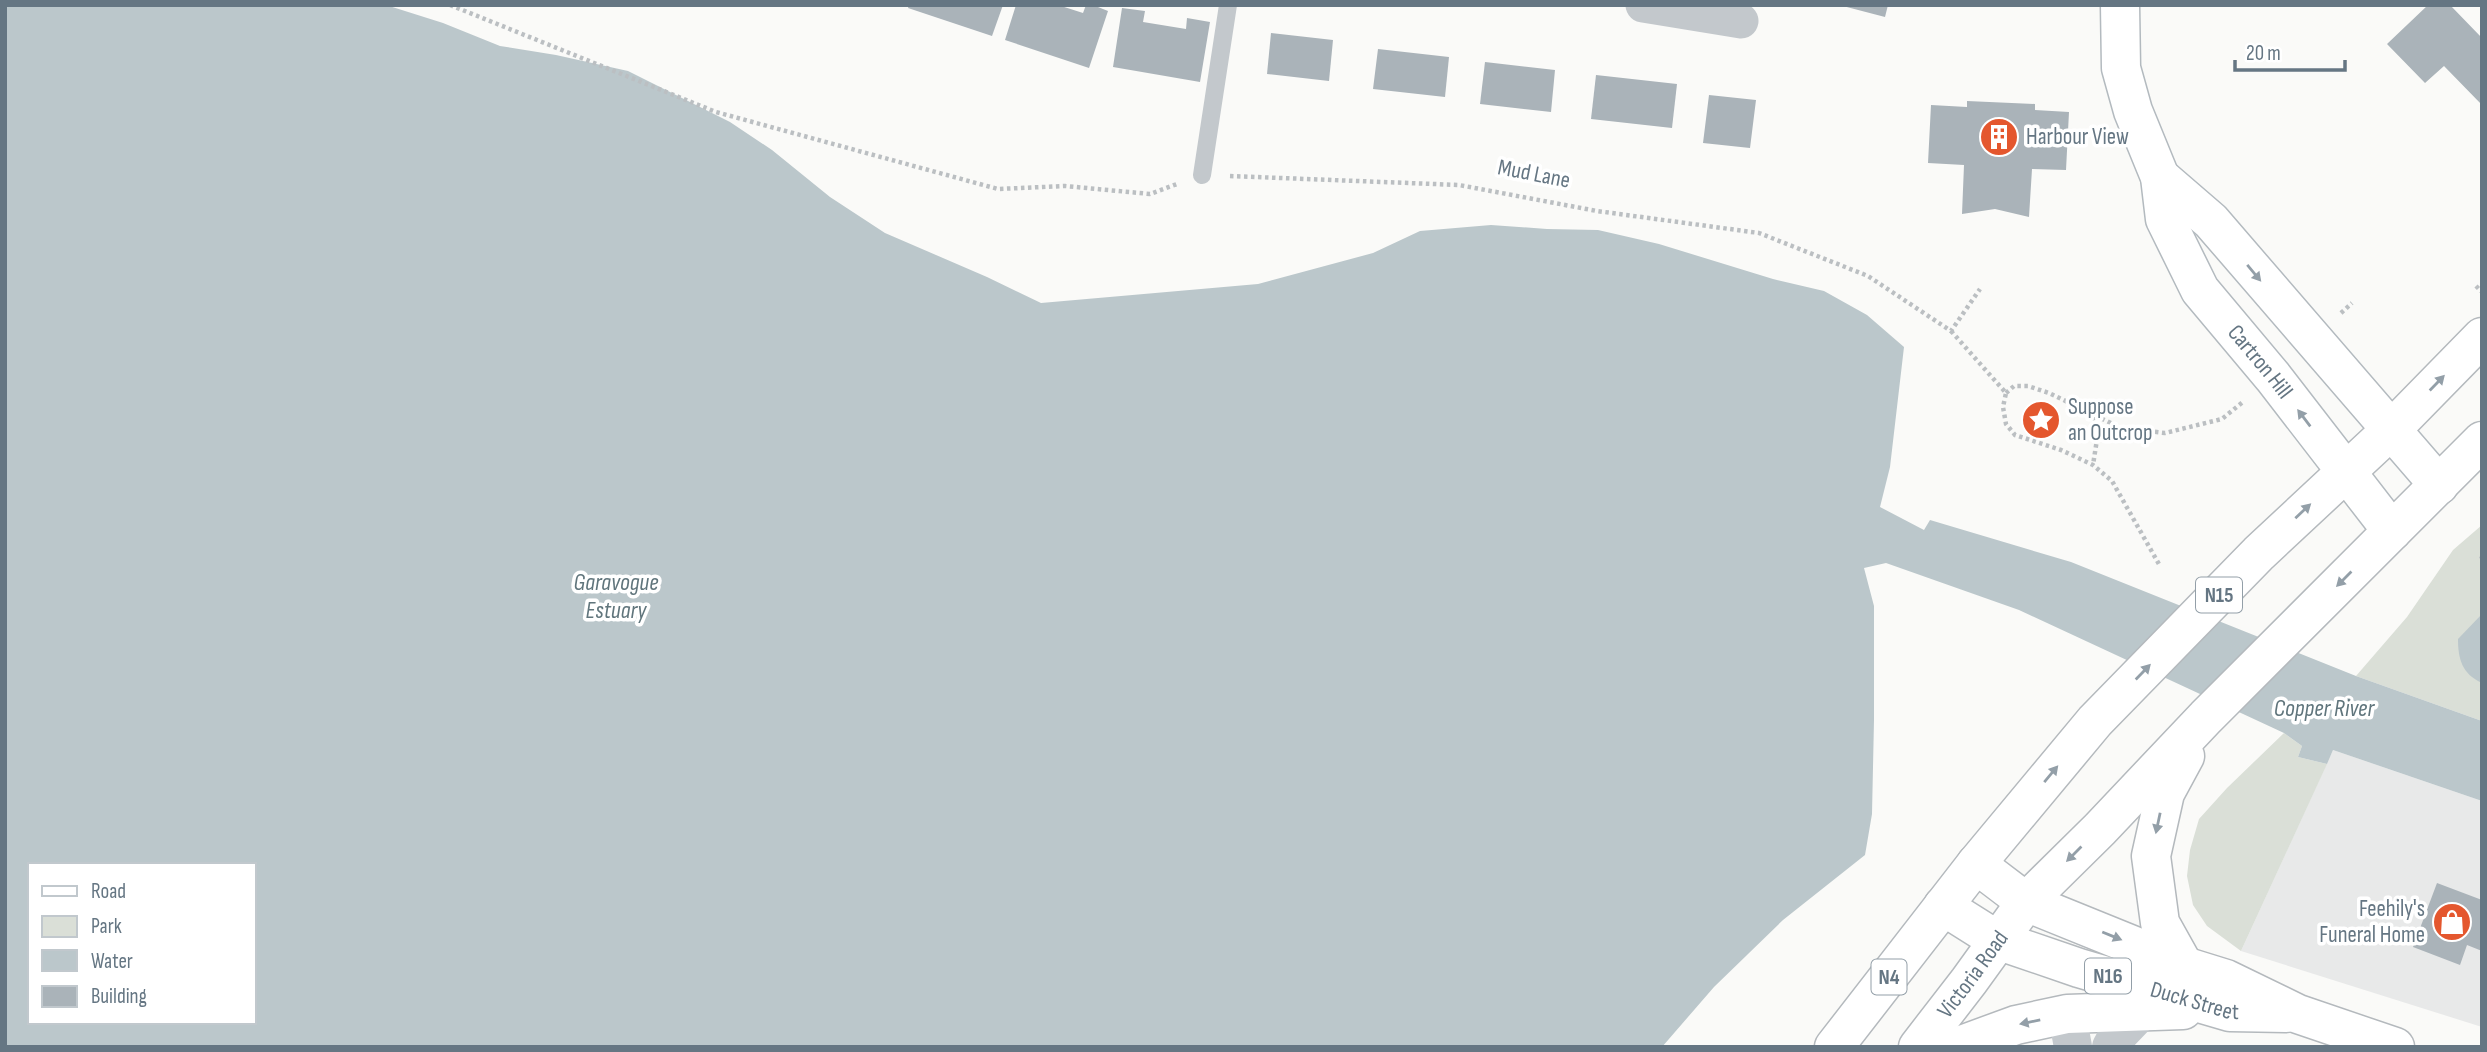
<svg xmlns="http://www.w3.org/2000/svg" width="2487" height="1052" font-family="'Sofia Sans Condensed',sans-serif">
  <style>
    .built { fill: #e8e9e9 }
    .green { fill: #dadfd7 }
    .water { fill: #bbc7cb; fill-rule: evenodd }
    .building { fill: #aab3b9 }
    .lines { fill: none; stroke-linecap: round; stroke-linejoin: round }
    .secondary-casing { stroke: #b3babf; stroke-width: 41 }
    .trunk-casing { stroke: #b4b9bd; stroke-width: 41 }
    .path { stroke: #bbbfc2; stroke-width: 4.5; stroke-dasharray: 3.5 3.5; stroke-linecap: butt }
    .service { stroke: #c3c8cc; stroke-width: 18 }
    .minor { stroke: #c3c8cc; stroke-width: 35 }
    .tertiary { stroke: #c3c8cc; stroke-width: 38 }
    .secondary { stroke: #fff; stroke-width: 38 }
    .trunk { stroke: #fff; stroke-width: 38 }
    .oneway { fill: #939fa8 }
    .labels { text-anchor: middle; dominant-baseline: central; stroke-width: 7; stroke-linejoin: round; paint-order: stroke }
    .shield { fill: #fff; stroke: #939fa8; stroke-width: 2 }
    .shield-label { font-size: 21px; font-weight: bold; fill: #657683 }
    .poi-label { font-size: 23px; fill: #657683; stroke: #fff; text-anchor: start }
    .street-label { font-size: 23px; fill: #657683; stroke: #fff }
    .water-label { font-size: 24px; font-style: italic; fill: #60757c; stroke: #fff }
  </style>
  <rect width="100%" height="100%" fill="#fafaf8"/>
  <path class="built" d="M2333 750 2482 801V1027L2241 951Z"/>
  <g class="green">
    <path d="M2482 525V721L2356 676 2407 617 2453 550Z"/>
    <path d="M2284 733 2302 746 2298 757 2327 764 2241 951 2207 926 2193 905 2187 876 2190 850 2199 819 2227 788Z"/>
  </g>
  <g class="water">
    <path d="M5 5H386L443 23 500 46 556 55 628 71 730 122 772 150 830 197 885 233 987 277 1041 303 1258 284 1373 253 1420 231 1491 225 1547 229 1598 230 1659 244 1773 279 1824 291 1867 315 1904 347 1890 467 1880 507 1924 530 1930 520 2071 562 2356 676 2482 721V801L2333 750 2327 764 2298 757 2302 746 2284 733 2019 610 1886 563 1864 568 1874 606V720L1872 814 1865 855 1783 920 1714 987 1662 1047H5ZM30 865H254V1022H30Z"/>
    <path d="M2482 614V683C2462 674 2458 659 2458 639Z"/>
  </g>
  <g class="building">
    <path d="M909 5H1003L992 36 908 8Z"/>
    <path d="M1016 5H1058L1083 13 1086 5H1093L1108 11 1089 68 1005 40Z"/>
    <path d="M1839 5H1888L1885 17Z"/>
    <path d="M2428 5H2450L2482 38V105L2444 66 2425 83 2387 44Z"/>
    <path d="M1122 8 1145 11 1143 22 1186 29 1187 18 1210 22 1200 82 1113 67Z"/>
    <path d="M1271 33 1333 40 1329 81 1267 74Z"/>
    <path d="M1378 49 1449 57 1445 97 1373 89Z"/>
    <path d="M1485 62 1555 70 1551 112 1480 104Z"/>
    <path d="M1596 75 1677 84 1672 128 1591 119Z"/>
    <path d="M1709 95 1756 100 1750 148 1703 143Z"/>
    <path d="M1967 101 2035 104V110L2069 112 2066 170 2032 169 2029 217 1995 209 1962 214 1964 165 1928 163 1931 105 1967 107Z"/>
    <path d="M2437 883 2482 900V951L2467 945 2460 965 2413 947Z"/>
  </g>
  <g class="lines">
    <defs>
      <g id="secondary">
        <path id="s1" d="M2120 5 2121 68 2133 111 2160 177 2165 219 2200 290 2273 377 2392 531"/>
        <path d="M2160 177 2211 221 2439 485"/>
      </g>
      <g id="trunk">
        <path d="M1976 864 2026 902 2184 966 2226 979 2298 1014 2395 1047"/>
        <path id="s2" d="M1943 906 1997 940 2079 968 2230 1012 2286 1013"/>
        <path d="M2184 966 2160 923 2151 856 2165 793 2185 756"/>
        <path d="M1834 1047 1976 864 2095 721 2259 553 2392 429 2482 337"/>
        <path id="s3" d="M1918 1047 1969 981 2026 902 2100 829 2206 717 2482 441"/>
        <path d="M1956 1047 2016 1025 2067 1014 2183 1010"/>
      </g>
    </defs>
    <use href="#secondary" class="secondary-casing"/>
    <use href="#trunk" class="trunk-casing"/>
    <g class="path">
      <path d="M450 5 716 112 998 189 1065 186 1150 194 1177 184"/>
      <path d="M1230 176 1459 185 1597 211 1759 233 1868 276 1951 331 1980 289"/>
      <path d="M2476 286 2482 292"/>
      <path d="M2341 313 2352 303"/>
      <path d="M1951 331 2006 393 2003 407 2006 424 2015 435 2061 450 2093 465 2112 481 2160 566"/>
      <path d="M2006 393 2014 386H2028L2049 393 2121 428 2165 433 2222 419 2244 401"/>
      <path d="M2093 417 2098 433 2093 465"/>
      <path d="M2480 559 2482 558"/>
    </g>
    <path class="service" d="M1202 175 1228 5"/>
    <path class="minor" d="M1643 5 1741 21"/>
    <g class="tertiary">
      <path d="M2067 1014 2073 1047"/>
      <path d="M2111 1047 2117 1036 2141 1011"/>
    </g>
    <use href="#secondary" class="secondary"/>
    <use href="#trunk" class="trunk"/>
  </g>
  <defs><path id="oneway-solid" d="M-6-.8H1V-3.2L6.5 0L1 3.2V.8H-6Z" transform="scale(1.75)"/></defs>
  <g class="oneway">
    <use href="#oneway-solid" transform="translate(2254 273) rotate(50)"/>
    <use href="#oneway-solid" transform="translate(2437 383) rotate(-46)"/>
    <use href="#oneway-solid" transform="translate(2304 418) rotate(-127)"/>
    <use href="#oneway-solid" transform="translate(2303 511) rotate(-43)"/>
    <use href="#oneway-solid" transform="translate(2344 579) rotate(135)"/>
    <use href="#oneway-solid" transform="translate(2143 672) rotate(-46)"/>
    <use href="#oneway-solid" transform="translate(2051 774) rotate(-50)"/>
    <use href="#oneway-solid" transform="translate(2158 823) rotate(102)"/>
    <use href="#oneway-solid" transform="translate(2074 854) rotate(135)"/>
    <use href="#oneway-solid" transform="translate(2112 936) rotate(22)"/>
    <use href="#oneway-solid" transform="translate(2030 1022) rotate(168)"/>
  </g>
  <defs>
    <symbol id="building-disc" viewBox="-11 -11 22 22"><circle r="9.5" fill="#e4572e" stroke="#fff"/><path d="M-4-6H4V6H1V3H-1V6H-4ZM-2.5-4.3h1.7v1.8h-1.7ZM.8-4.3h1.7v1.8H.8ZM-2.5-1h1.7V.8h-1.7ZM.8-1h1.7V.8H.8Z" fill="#fff"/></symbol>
    <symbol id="sight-disc" viewBox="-11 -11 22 22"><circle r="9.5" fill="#e4572e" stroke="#fff"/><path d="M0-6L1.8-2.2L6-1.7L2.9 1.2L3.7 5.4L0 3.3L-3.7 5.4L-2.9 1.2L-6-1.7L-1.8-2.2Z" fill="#fff"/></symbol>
    <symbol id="shop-disc" viewBox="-11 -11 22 22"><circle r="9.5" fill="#e4572e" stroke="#fff"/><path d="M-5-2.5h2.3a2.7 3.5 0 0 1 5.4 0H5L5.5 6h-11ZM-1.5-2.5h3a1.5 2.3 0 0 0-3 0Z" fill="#fff"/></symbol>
  </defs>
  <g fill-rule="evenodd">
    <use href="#building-disc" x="1977" y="115" width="44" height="44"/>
    <use href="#sight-disc" x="2019" y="398" width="44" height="44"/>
    <use href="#shop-disc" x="2430" y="900" width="44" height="44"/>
  </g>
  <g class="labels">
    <g class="shield">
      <rect x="2196" y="577.5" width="46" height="35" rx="5"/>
      <rect x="2085" y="958.5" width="46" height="35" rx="5"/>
      <rect x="1871.5" y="959.5" width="35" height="35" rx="5"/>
    </g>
    <g class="shield-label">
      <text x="2219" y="595">N15</text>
      <text x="2108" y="976">N16</text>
      <text x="1889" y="977">N4</text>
    </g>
    <g class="poi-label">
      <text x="2026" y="137">Harbour View</text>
      <text x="2068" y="407">Suppose<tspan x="2068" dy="26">an Outcrop</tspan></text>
      <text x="2425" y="909" text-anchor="end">Feehily's<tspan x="2425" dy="26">Funeral Home</tspan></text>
    </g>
    <g class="street-label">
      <text transform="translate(1534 174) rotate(11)">Mud Lane</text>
      <text stroke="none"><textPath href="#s1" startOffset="394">Cartron Hill</textPath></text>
      <text stroke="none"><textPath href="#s3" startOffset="91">Victoria Road</textPath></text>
      <text stroke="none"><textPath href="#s2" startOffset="271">Duck Street</textPath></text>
    </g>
    <g class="water-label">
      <text x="616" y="582">Garavogue<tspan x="616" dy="28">Estuary</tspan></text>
      <text x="2324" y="708">Copper River</text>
    </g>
  </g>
  <rect width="2487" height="1052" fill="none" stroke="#657683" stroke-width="14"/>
  <rect x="28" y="863" width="228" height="161" fill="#ffffff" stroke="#c1c8cd" stroke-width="2"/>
  <rect x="42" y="886" width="35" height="10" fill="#ffffff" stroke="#c1c8cd" stroke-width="2"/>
  <text x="91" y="898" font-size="21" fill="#657683">Road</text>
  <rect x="42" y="916" width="35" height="21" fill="#dadfd7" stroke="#c1c8cd" stroke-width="2"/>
  <text x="91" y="933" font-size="21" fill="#657683">Park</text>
  <rect x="42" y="950" width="35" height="21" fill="#bbc7cb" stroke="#c1c8cd" stroke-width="2"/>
  <text x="91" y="968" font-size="21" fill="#657683">Water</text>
  <rect x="42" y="986" width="35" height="21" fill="#aab3b9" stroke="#c1c8cd" stroke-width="2"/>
  <text x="91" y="1003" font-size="21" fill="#657683">Building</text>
  <path d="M2235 60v10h110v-10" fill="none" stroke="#657683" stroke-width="3.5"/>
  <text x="2246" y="60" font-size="21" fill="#657683" stroke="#ffffff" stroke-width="5" paint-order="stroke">20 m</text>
</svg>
